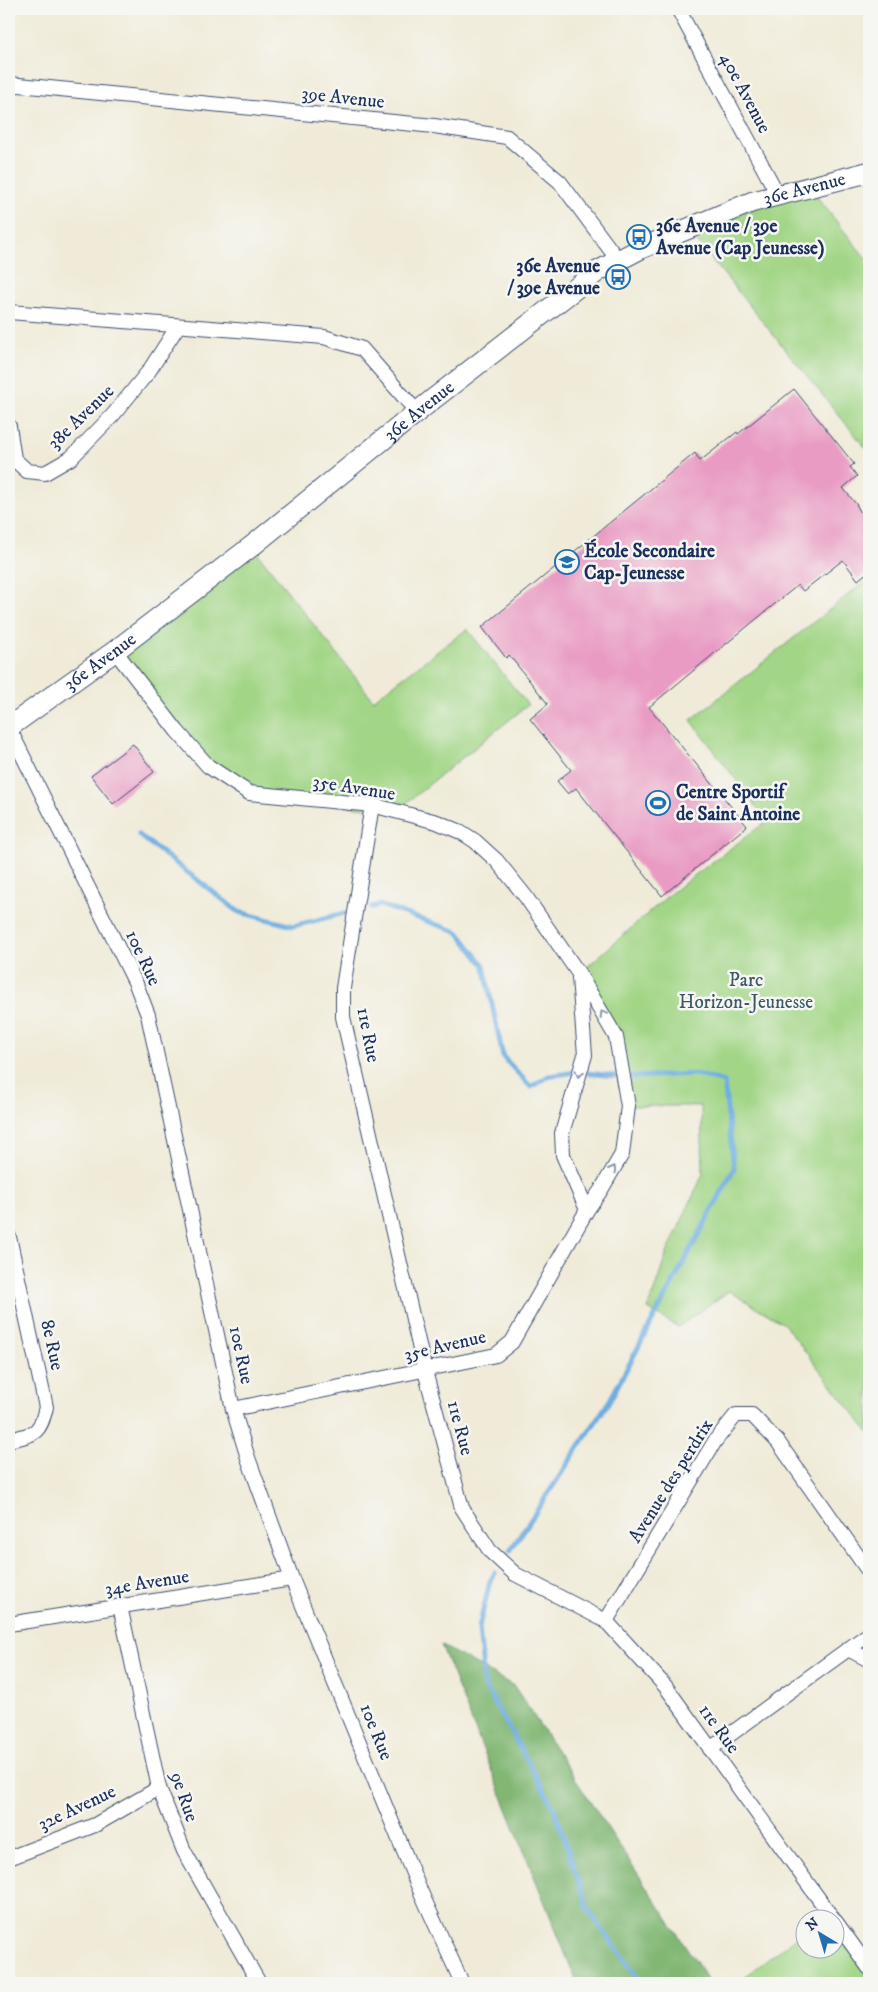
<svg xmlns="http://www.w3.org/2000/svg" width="878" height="1992" font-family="'IM FELL DW Pica',serif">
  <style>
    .green { fill: #a2d686; stroke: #5e8272 }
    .forest { fill: #81b773; stroke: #4e7368 }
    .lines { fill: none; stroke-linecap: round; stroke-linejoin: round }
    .stream { stroke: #6eade1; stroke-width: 5 }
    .building { fill: #e99bc3 }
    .street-casing { stroke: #3b4b70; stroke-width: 16 }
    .secondary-casing { stroke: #3b4b70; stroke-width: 22 }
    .street { stroke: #fff; stroke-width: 14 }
    .secondary { stroke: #fff; stroke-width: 20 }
    .oneway { stroke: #8d97ae }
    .labels { text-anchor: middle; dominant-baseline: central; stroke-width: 5; stroke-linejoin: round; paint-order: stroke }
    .street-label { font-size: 19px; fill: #1b2f5e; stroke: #f6f6f2 }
    .poi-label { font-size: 19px; font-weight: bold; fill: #1b2f5e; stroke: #f6f6f2; text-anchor: start }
    .park-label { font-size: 19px; fill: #3d5968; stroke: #f6f6f2 }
  </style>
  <rect width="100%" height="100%" fill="#f6f6f2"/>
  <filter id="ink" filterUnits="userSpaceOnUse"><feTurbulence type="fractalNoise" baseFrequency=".02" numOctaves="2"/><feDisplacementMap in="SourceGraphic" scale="10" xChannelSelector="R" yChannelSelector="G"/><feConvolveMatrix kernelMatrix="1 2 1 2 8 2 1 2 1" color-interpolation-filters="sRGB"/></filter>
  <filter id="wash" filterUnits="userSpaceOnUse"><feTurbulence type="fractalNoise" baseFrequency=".0096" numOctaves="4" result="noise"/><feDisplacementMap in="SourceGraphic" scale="20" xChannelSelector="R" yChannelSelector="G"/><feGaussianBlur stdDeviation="1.12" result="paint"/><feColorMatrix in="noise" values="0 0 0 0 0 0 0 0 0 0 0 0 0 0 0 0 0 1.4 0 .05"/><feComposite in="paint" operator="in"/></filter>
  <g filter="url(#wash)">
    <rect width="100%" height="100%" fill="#f0ebd8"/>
    <g class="green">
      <path d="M809 187 869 262V452L687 229Z"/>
      <path d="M252 546 373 700 467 629 528 705 395 812 249 793 208 766 115 651Z"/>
      <path d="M869 578V1433L784 1324 729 1291 678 1327 648 1309 667 1253 703 1174 701 1106H628L616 1037 579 974 671 893 767 821 691 720Z"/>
      <path d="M836 1922 869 1968V1983H737L805 1931 806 1950H836Z"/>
    </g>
    <path class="forest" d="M441 1645 514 1686 710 1983H577Z"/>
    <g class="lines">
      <g class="stream">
        <path d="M139 835 239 912 293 926 345 913"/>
        <path d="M372 907 380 905 458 932 484 965 503 1057 531 1087 549 1076 575 1072"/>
        <path d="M588 1073 614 1076"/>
        <path d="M510 1551 610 1400 734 1169 724 1082 696 1074 632 1077"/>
        <path d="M495 1573 490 1581 479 1627 484 1684 554 1808 589 1911 642 1983"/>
      </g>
    </g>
    <g id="blocks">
      <g class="building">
        <path d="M794 389 854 464 850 467 857 476 843 488 856 504 869 528V571L858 580 843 560 803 591 798 585 649 707 747 826 662 896 576 788 568 794 557 781 571 770 530 719 548 704 509 655 506 658 482 627 695 453 700 461 737 432 738 434Z"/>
        <path d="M133 744 154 772 113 804 91 776Z"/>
      </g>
    </g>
  </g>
  <g filter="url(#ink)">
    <use href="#blocks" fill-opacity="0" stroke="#3b4b70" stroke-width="1"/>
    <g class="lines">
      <defs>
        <g id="street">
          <path d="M678 9 778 195"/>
          <path d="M9 84 434 126 507 137 560 182 618 260"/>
          <path d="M9 312 324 337 362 349 417 412"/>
          <path d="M9 426 14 459 27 471 45 473 71 458 113 415 149 371 178 326"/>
          <path d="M115 651 177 731 208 766 249 793 372 805 437 822 461 832 475 841 497 861 526 897 579 974 616 1037 628 1106 622 1154 601 1190 587 1210 512 1342 496 1355 233 1409"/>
          <path d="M9 728 136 984 148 1015 233 1409 248 1458 292 1579 419 1888 462 1983"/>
          <path d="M372 805 343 988V1017L425 1371 462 1508 490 1551 515 1574 606 1621 666 1687 834 1920"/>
          <path d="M579 977 585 1055 562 1133 563 1155 587 1210"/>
          <path d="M9 1237 46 1407C40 1434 35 1434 9 1440"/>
          <path d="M120 1606 159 1788 184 1851 259 1983"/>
          <path d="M606 1621 715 1441 736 1415H752L778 1442 869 1572"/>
          <path d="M9 1624 292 1579"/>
          <path d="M848 1649 869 1660"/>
          <path d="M710 1749 869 1634"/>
          <path d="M9 1858 95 1825 159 1788"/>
          <path d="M836 1922 869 1968"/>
        </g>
        <g id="secondary">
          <path id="s1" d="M9 727 115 651 252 546 432 400 598 271 642 248 752 202 869 172"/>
        </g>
      </defs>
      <use href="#street" class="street-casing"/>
      <use href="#secondary" class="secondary-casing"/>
      <use href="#street" class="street"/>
      <use href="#secondary" class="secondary"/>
    </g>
    <defs><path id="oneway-chevron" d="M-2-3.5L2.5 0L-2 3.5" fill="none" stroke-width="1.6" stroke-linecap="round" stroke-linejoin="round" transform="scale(1.25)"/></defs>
    <g class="oneway">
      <use href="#oneway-chevron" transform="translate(603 1014) rotate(-121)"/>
      <use href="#oneway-chevron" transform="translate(579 1074) rotate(106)"/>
      <use href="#oneway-chevron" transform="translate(613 1169) rotate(-60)"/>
    </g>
  </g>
  <defs>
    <symbol id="bus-ring" viewBox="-11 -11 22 22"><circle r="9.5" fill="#f6f6f2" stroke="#1f6fb2" stroke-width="1.5"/><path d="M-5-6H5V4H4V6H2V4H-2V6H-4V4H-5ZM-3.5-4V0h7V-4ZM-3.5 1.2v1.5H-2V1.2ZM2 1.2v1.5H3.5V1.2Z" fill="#1f6fb2"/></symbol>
    <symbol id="school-ring" viewBox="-11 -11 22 22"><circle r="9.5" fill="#f6f6f2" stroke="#1f6fb2" stroke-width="1.5"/><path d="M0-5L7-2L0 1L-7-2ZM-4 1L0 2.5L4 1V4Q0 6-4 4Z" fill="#1f6fb2"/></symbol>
    <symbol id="stadium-ring" viewBox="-11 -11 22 22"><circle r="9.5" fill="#f6f6f2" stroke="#1f6fb2" stroke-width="1.5"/><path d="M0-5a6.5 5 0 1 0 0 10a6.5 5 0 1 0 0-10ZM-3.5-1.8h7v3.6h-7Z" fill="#1f6fb2"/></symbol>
  </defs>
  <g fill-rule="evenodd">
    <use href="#bus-ring" x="625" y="223" width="28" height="28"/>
    <use href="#bus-ring" x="604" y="263" width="28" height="28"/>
    <use href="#school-ring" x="553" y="548" width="28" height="28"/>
    <use href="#stadium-ring" x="644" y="789" width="28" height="28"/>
  </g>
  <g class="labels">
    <g class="street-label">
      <text transform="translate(745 93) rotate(62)">40e Avenue</text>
      <text transform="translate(343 98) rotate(6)">39e Avenue</text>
      <text stroke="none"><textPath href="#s1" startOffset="968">36e Avenue</textPath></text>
      <text stroke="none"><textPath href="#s1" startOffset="518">36e Avenue</textPath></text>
      <text transform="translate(81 417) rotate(-44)">38e Avenue</text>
      <text stroke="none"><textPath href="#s1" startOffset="112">36e Avenue</textPath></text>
      <text transform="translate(354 788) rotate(9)">35e Avenue</text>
      <text transform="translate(143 958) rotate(65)">10e Rue</text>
      <text transform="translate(368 1035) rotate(79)">11e Rue</text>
      <text transform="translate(52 1345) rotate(78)">8e Rue</text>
      <text transform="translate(445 1346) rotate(-13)">35e Avenue</text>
      <text transform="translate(241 1355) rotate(78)">10e Rue</text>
      <text transform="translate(460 1428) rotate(75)">11e Rue</text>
      <text transform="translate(671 1481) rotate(-58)">Avenue des perdrix</text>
      <text transform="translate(147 1583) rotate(-9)">34e Avenue</text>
      <text transform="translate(719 1729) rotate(54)">11e Rue</text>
      <text transform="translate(376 1732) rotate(68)">10e Rue</text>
      <text transform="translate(184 1797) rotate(71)">9e Rue</text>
      <text transform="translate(77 1808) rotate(-25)">32e Avenue</text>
    </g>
    <g class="poi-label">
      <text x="656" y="226">36e Avenue / 39e<tspan x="656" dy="22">Avenue (Cap Jeunesse)</tspan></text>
      <text x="600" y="266" text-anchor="end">36e Avenue<tspan x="600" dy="22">/ 39e Avenue</tspan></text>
      <text x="584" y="551">École Secondaire<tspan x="584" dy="22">Cap-Jeunesse</tspan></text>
      <text x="676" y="792">Centre Sportif<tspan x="676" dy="22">de Saint Antoine</tspan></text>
    </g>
    <g class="park-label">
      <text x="746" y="980">Parc<tspan x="746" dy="22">Horizon-Jeunesse</tspan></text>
    </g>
  </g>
  <rect width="878" height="1992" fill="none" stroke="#f6f6f2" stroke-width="30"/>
  <g transform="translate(820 1934) rotate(322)"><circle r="24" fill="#f6f6f2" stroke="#9ea6b7"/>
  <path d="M0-4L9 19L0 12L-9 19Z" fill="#1f6fb2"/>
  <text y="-8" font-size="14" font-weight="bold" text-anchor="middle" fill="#1b2f5e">N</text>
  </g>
</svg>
